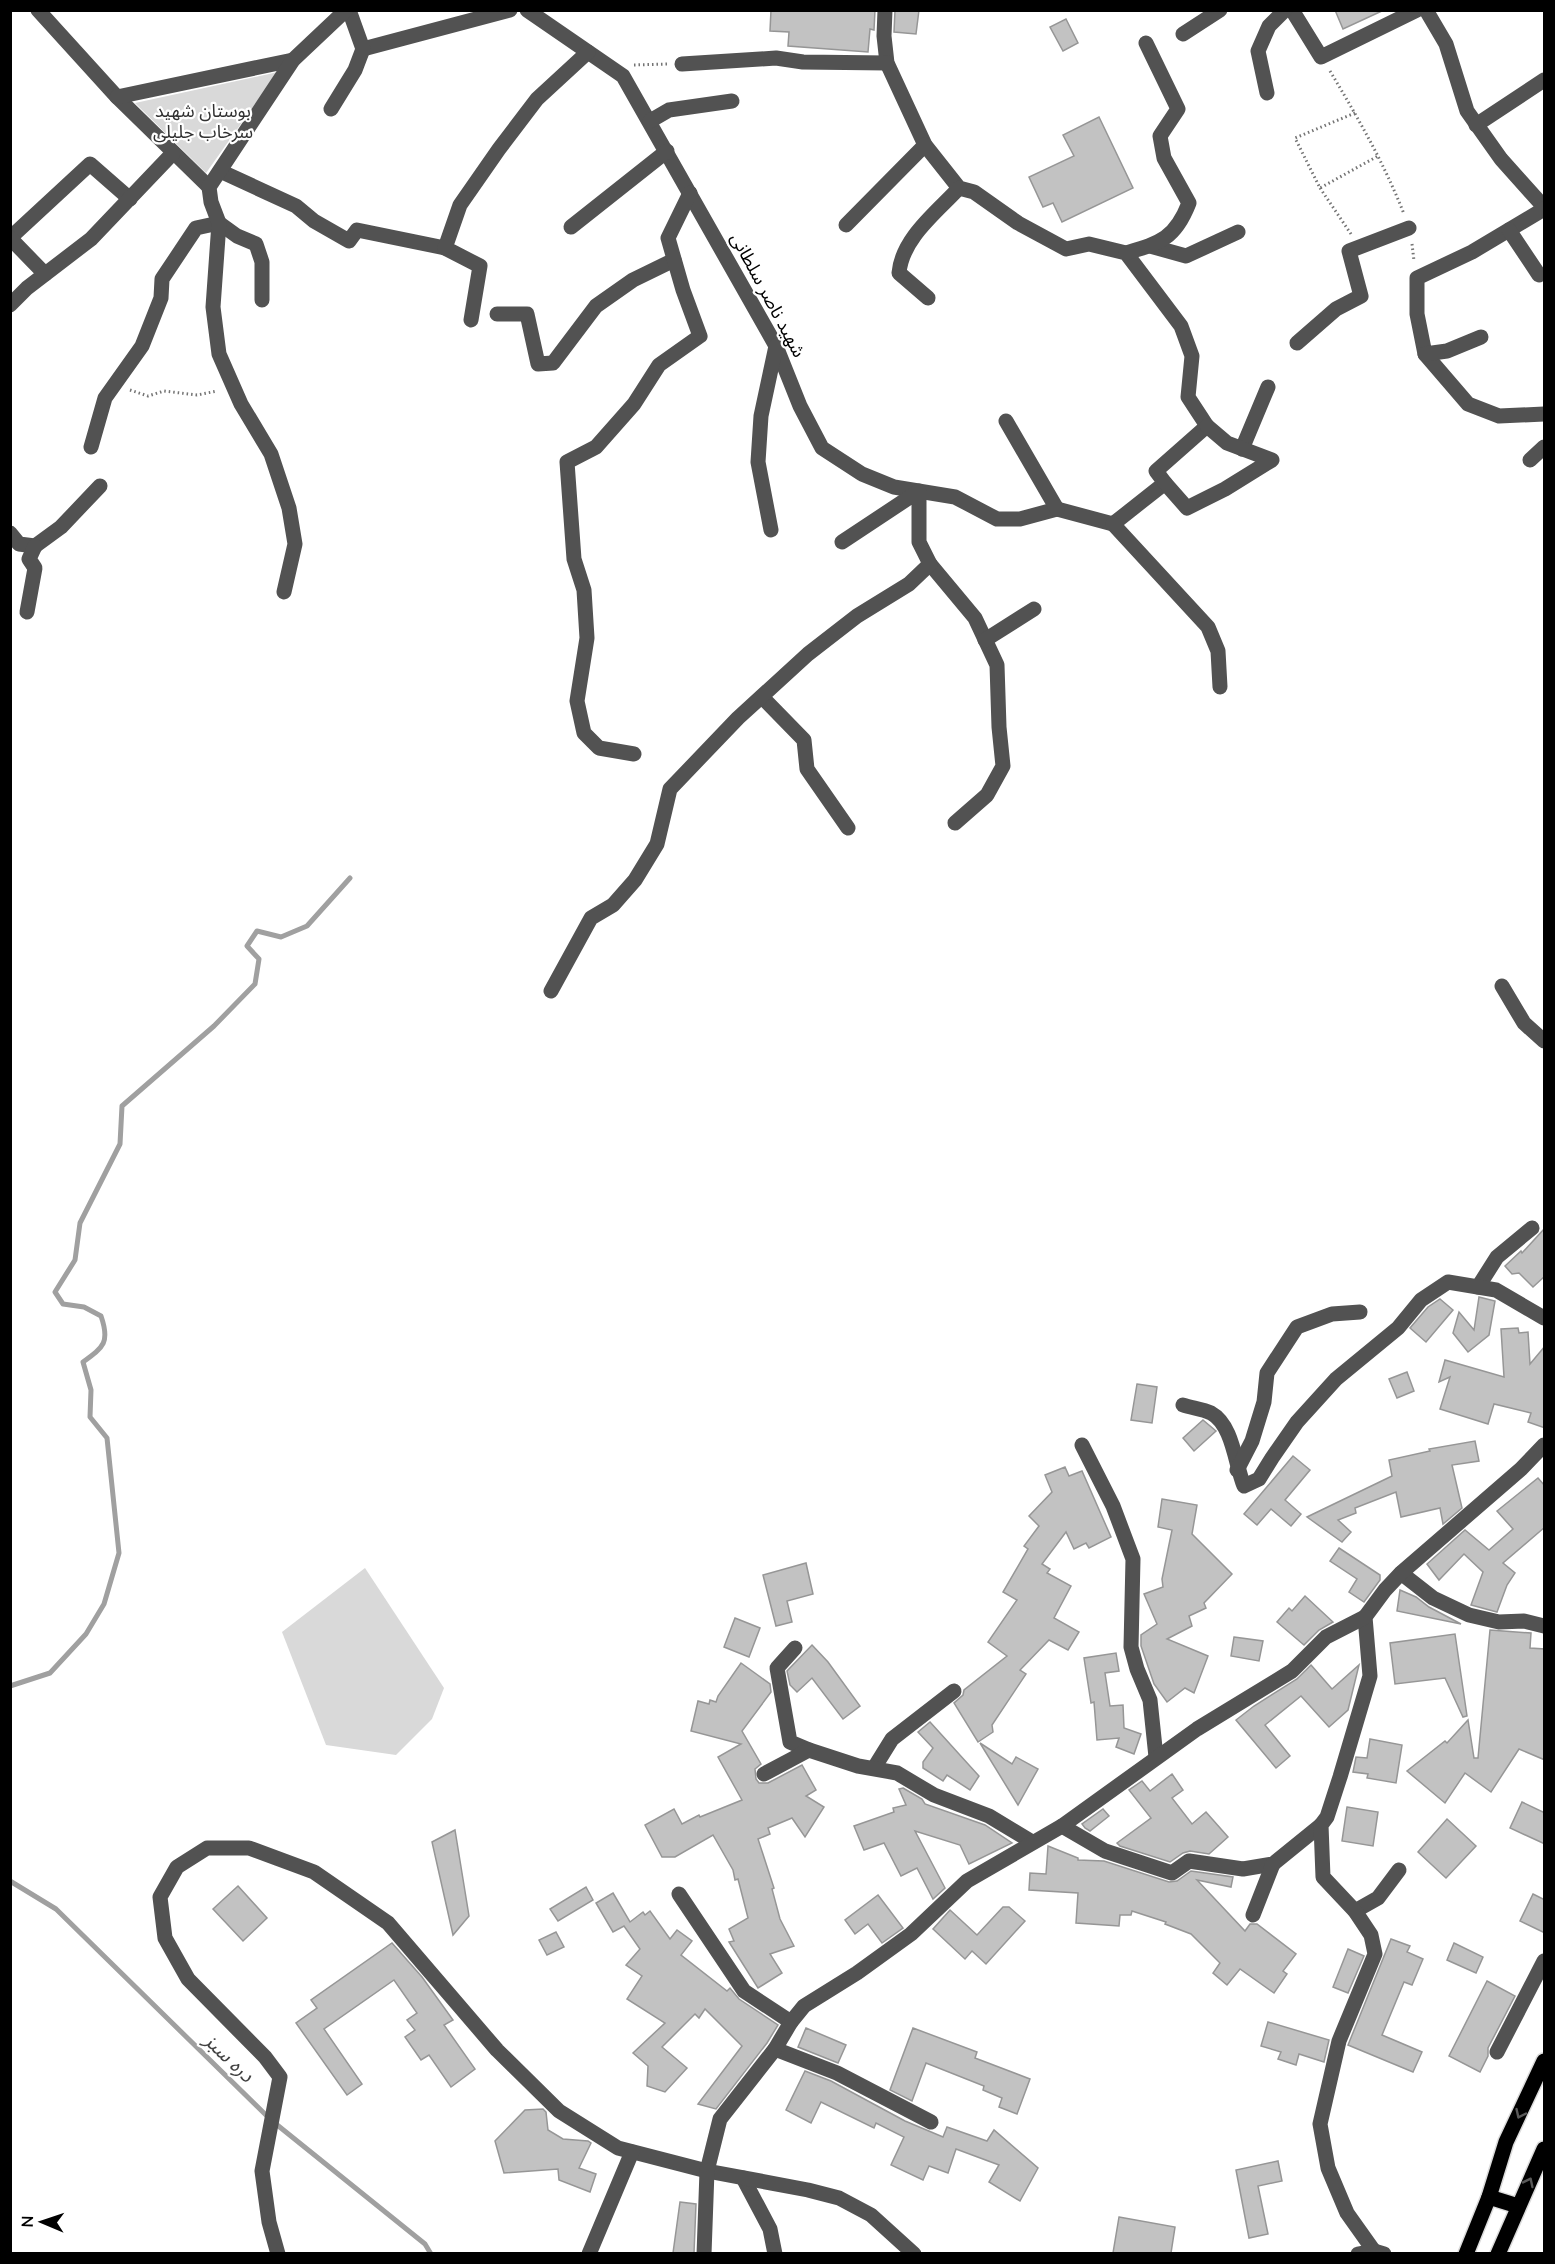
<svg xmlns="http://www.w3.org/2000/svg" width="1555" height="2264" font-family="'Nunito Sans','Noto Sans Arabic',sans-serif">
  <style>
    .green { fill: #d9d9d9 }
    .lines { fill: none; stroke-linecap: round; stroke-linejoin: round }
    .stream { stroke: #a0a0a0; stroke-width: 5 }
    .building { fill: #c2c2c2; stroke: #969696; stroke-width: 1.5 }
    .major-casing { stroke: #dbdbdb; stroke-width: 18 }
    .path { stroke: #747474; stroke-width: 3; stroke-dasharray: 1.5 3; stroke-linecap: butt }
    .minor { stroke: #525252; stroke-width: 15 }
    .major { stroke: #000; stroke-width: 15 }
    .oneway { stroke: #595959 }
    .labels { text-anchor: middle; dominant-baseline: central; stroke-width: 4.5; stroke-linejoin: round; paint-order: stroke }
    .park-label { font-size: 18px; fill: #303030; stroke: #fff }
    .street-label { font-size: 18px; fill: #000; stroke: #fff }
    .water-label { font-size: 20px; font-style: italic; fill: #414141; stroke: #fff }
  </style>
  <rect width="100%" height="100%" fill="#fff"/>
  <g class="green">
    <path d="M278 72 206 173 135 103Z"/>
    <path d="M365 1568 444 1688 432 1719 396 1755 326 1745 282 1632Z"/>
  </g>
  <g class="lines">
    <g class="stream">
      <path d="M10 1686 50 1673 86 1634 104 1604 119 1553 107 1438 90 1417 91 1390 83 1362C104 1347 110 1342 101 1316L84 1307 63 1304 55 1292 75 1260 80 1223 120 1144 122 1106 214 1026 255 984 259 959 247 946 257 931 281 937 307 926 350 878"/>
      <path d="M10 1881 56 1909 271 2120 425 2244 431 2254"/>
    </g>
  </g>
  <g class="building">
    <path d="M771 10H875L874 30 870 29 868 52 788 46 789 32 770 31Z"/>
    <path d="M895 10H919L916 34 894 32Z"/>
    <path d="M1335 10H1384L1343 29Z"/>
    <path d="M1066 19 1078 43 1063 51 1050 27Z"/>
    <path d="M1099 117 1133 188 1062 222 1053 203 1043 207 1029 177 1074 156 1063 135Z"/>
    <path d="M1545 1228V1276L1533 1287 1519 1273 1512 1274 1505 1266 1521 1251 1522 1253Z"/>
    <path d="M1479 1297 1495 1301 1489 1335 1468 1352 1453 1333 1459 1312 1474 1330Z"/>
    <path d="M1440 1299 1453 1310 1426 1342 1410 1328 1428 1307Z"/>
    <path d="M1518 1328 1519 1333 1528 1332 1530 1364 1545 1346V1428L1528 1422 1531 1413 1494 1404 1488 1424 1440 1409 1450 1377 1439 1382 1445 1360 1504 1377 1501 1329Z"/>
    <path d="M1407 1372 1414 1391 1397 1398 1389 1379Z"/>
    <path d="M1137 1384 1157 1387 1152 1423 1131 1420Z"/>
    <path d="M1203 1420 1216 1431 1194 1451 1183 1438Z"/>
    <path d="M1475 1441 1479 1461 1452 1465 1462 1508 1443 1524 1440 1508 1401 1517 1396 1492 1355 1508 1356 1513 1338 1520 1351 1532 1342 1542 1307 1517 1392 1476 1389 1460 1430 1451 1429 1449Z"/>
    <path d="M1293 1456 1310 1470 1285 1500 1301 1514 1291 1526 1271 1509 1257 1525 1244 1514Z"/>
    <path d="M1065 1467 1069 1476 1082 1471 1111 1537 1089 1548 1086 1543 1074 1549 1066 1532 1042 1564 1050 1569 1047 1573 1071 1586 1054 1618 1079 1632 1068 1650 1049 1640 1020 1670 1026 1674 992 1725 993 1732 978 1742 954 1703 963 1695 964 1690 1007 1656 988 1642 1017 1600 1003 1592 1028 1549 1024 1546 1039 1526 1029 1516 1052 1492 1045 1475Z"/>
    <path d="M1538 1478 1545 1486V1527L1503 1563 1515 1573 1507 1585 1497 1612 1471 1605 1483 1572 1464 1554 1439 1580 1427 1564 1465 1530 1489 1550 1513 1529 1497 1511Z"/>
    <path d="M1162 1499 1197 1505 1192 1534 1232 1574 1204 1603 1206 1608 1189 1616 1192 1626 1167 1639 1208 1656 1194 1693 1185 1688 1167 1702 1154 1684 1141 1646V1635L1157 1624 1144 1594 1163 1587 1162 1579 1172 1530 1158 1527Z"/>
    <path d="M1339 1548 1380 1575V1580L1364 1602 1349 1592 1357 1579 1330 1561Z"/>
    <path d="M806 1563 813 1594 787 1601 792 1622 776 1626 763 1575Z"/>
    <path d="M1400 1590 1416 1597 1429 1607 1461 1624 1397 1611Z"/>
    <path d="M1305 1596 1333 1622 1319 1630 1304 1645 1277 1622 1289 1608 1292 1611Z"/>
    <path d="M735 1618 760 1628 749 1657 724 1647Z"/>
    <path d="M1490 1630 1531 1633 1530 1648 1545 1649V1760L1519 1749 1491 1792 1465 1773 1445 1803 1407 1771 1445 1741 1447 1743 1468 1720 1474 1758H1478Z"/>
    <path d="M1455 1634 1467 1716 1463 1717 1445 1678 1395 1684 1390 1643Z"/>
    <path d="M1234 1637 1263 1641 1259 1661 1231 1656Z"/>
    <path d="M812 1645 828 1662 860 1706 843 1719 812 1678 797 1692 790 1685 787 1671Z"/>
    <path d="M1116 1653 1119 1671 1105 1673 1110 1706 1123 1705 1124 1728 1141 1734 1134 1754 1116 1747 1119 1738 1097 1740 1094 1702 1091 1703 1084 1658Z"/>
    <path d="M741 1663 770 1684 771 1692 742 1731 761 1764 755 1769 756 1779 759 1783H768L802 1765 816 1790 806 1796 824 1807 805 1837 792 1818 768 1828 770 1834 758 1839 774 1888 772 1889 780 1919 794 1946 770 1954 782 1973 758 1988 729 1942 734 1941 729 1929 748 1918 738 1879 735 1880 733 1870 713 1835 675 1857H662L645 1825 674 1809 682 1824 699 1815 700 1817 742 1800 718 1757 741 1744 691 1731 698 1701 709 1704 710 1700 716 1702 718 1696Z"/>
    <path d="M1311 1665 1332 1689 1359 1665 1348 1710 1329 1727 1301 1696 1265 1725 1290 1756 1276 1768 1236 1720 1254 1706 1297 1679Z"/>
    <path d="M930 1722 979 1776 970 1790 947 1775 943 1781 923 1768V1762L933 1748 918 1732Z"/>
    <path d="M1370 1739 1402 1745 1396 1783 1367 1778 1368 1774 1353 1772 1356 1757 1367 1758Z"/>
    <path d="M980 1743 1012 1764 1016 1757 1038 1769 1018 1805Z"/>
    <path d="M1172 1774 1183 1790 1172 1798 1192 1824 1206 1812 1228 1837 1209 1854 1190 1851 1183 1853 1170 1862 1120 1846 1117 1843 1151 1818 1129 1790 1142 1781 1150 1791Z"/>
    <path d="M903 1788 922 1799 925 1804 985 1825 1012 1843 969 1864 960 1845 915 1831 945 1888 933 1899 917 1868 901 1876 884 1843 864 1850 854 1826 894 1812 893 1808 906 1805 899 1789Z"/>
    <path d="M1522 1802 1545 1813V1844L1510 1828Z"/>
    <path d="M1347 1807 1378 1812 1373 1846 1342 1841Z"/>
    <path d="M1103 1809 1109 1816 1090 1831 1085 1828 1082 1824Z"/>
    <path d="M1447 1819 1476 1846 1446 1878 1418 1852Z"/>
    <path d="M455 1830 469 1916 453 1935 432 1842Z"/>
    <path d="M1048 1846 1078 1858V1860L1104 1861 1169 1882 1177 1881 1191 1871 1233 1877 1231 1887 1197 1880 1245 1931 1250 1924H1257L1296 1954 1283 1971 1287 1974 1274 1993 1240 1969 1227 1985 1213 1973 1220 1963 1191 1934 1165 1924 1166 1922 1132 1911 1131 1915H1120L1119 1926 1076 1923 1078 1893 1029 1890 1030 1873 1046 1874Z"/>
    <path d="M238 1886 267 1918 243 1941 213 1909Z"/>
    <path d="M586 1887 593 1900 558 1921 550 1909Z"/>
    <path d="M613 1893 630 1922 643 1912 645 1915 650 1911 670 1939 677 1930 692 1941 681 1955 727 1991 730 1988 739 1999 778 2025 767 2043 716 2109 698 2104 742 2046 705 2009 699 2018 695 2014 662 2047 687 2068 665 2092 647 2086 648 2066 633 2053 665 2023 627 1999 642 1976 626 1965 640 1949 624 1926 613 1932 596 1903Z"/>
    <path d="M1533 1894 1545 1900V1933L1520 1921Z"/>
    <path d="M878 1895 903 1928 882 1943 868 1924 855 1934 845 1920Z"/>
    <path d="M1003 1907H1009L1025 1921 986 1964 972 1951 965 1959 933 1929 950 1910 977 1935Z"/>
    <path d="M556 1932 564 1947 547 1955 539 1940Z"/>
    <path d="M1391 1939 1410 1946 1407 1952 1423 1959 1412 1985 1404 1982 1382 2035 1422 2052 1413 2072 1348 2045Z"/>
    <path d="M392 1943 422 1977 453 2020 444 2025 475 2069 451 2087 429 2055 421 2060 405 2037 415 2030 407 2020 417 2013 394 1980 324 2029 362 2084 347 2095 296 2023 317 2008 311 2000Z"/>
    <path d="M1454 1943 1483 1957 1476 1973 1447 1960Z"/>
    <path d="M1348 1949 1364 1956 1348 1993 1333 1987Z"/>
    <path d="M1487 1981 1515 1996 1488 2048V2056L1480 2072 1449 2056Z"/>
    <path d="M1268 2022 1329 2040 1324 2062 1299 2054 1296 2065 1278 2059 1281 2052 1261 2046Z"/>
    <path d="M806 2028 846 2045 838 2063 798 2047Z"/>
    <path d="M913 2028 977 2052 975 2058 1030 2079 1017 2114 999 2107 1002 2098 983 2090 984 2086 926 2063 912 2101 890 2090Z"/>
    <path d="M805 2071 831 2081 905 2121 943 2137 947 2127 987 2141 994 2130 1038 2168 1020 2201 989 2182 999 2165 956 2149 948 2173 929 2166 923 2180 891 2165 904 2137 876 2123 874 2128 821 2102 811 2123 786 2110Z"/>
    <path d="M543 2109 546 2112 548 2130 563 2139 588 2141 591 2143 579 2168 596 2174 590 2192 559 2180 558 2169 504 2173 495 2141 525 2110Z"/>
    <path d="M1278 2161 1282 2181 1258 2186 1268 2234 1249 2238 1236 2170Z"/>
    <path d="M680 2202 696 2204 694 2253H673Z"/>
    <path d="M1119 2217 1175 2227 1171 2253H1113Z"/>
  </g>
  <g class="lines">
    <defs>
      <g id="major">
        <path d="M1489 2197 1518 2206"/>
        <path d="M1466 2254 1489 2197 1506 2142 1544 2061"/>
        <path d="M1498 2254 1544 2149"/>
      </g>
    </defs>
    <use href="#major" class="major-casing"/>
    <g class="path">
      <path d="M634 65 667 64"/>
      <path d="M1330 71C1358 118 1384 163 1404 214"/>
      <path d="M1355 113 1295 138 1320 188 1378 156"/>
      <path d="M1320 188 1351 234"/>
      <path d="M1412 244 1414 261"/>
      <path d="M130 390 148 396 164 391 197 395 217 391"/>
    </g>
    <g class="minor">
      <path d="M38 10 117 97 209 187"/>
      <path d="M527 10 623 76 776 346 800 406 822 448 862 474 894 487 955 497 997 519H1020L1057 509"/>
      <path d="M885 10 884 36 887 63 925 145 959 188 974 192 1018 223 1066 249 1089 244 1126 253 1181 326 1192 356 1188 397 1207 426 1156 471 1165 483 1113 524 1057 509"/>
      <path d="M1292 10 1321 57 1417 10"/>
      <path d="M1426 10 1446 44 1467 111 1501 159 1544 207"/>
      <path d="M1183 34 1220 10"/>
      <path d="M363 49 510 10"/>
      <path d="M682 64 776 58 803 62 887 63"/>
      <path d="M1267 93 1258 51 1269 26 1285 10"/>
      <path d="M117 97 293 60"/>
      <path d="M331 109 355 70 363 49 349 10"/>
      <path d="M650 121 669 110 732 101"/>
      <path d="M1476 125 1544 80"/>
      <path d="M220 171 296 206 314 221 349 241 357 230 445 248"/>
      <path d="M1544 209 1472 252 1417 278V314L1425 354 1468 404 1499 416 1544 414"/>
      <path d="M846 225 925 145"/>
      <path d="M571 227 667 151"/>
      <path d="M1509 230 1539 275"/>
      <path d="M10 238 90 164 130 199"/>
      <path d="M10 238 45 274"/>
      <path d="M1150 246 1186 256 1238 232"/>
      <path d="M1126 253C1160 243 1175 239 1189 203L1164 158 1160 136 1178 109 1146 43"/>
      <path d="M928 298 899 273C902 238 937 212 959 188"/>
      <path d="M10 305 27 288 91 239 173 153"/>
      <path d="M497 314H527L538 364 553 363 596 306 633 280 674 260"/>
      <path d="M471 320 480 266 445 248 460 205 499 149 537 99 588 52"/>
      <path d="M1297 343 1336 309 1361 296 1349 251 1409 228"/>
      <path d="M1425 354 1447 351 1481 337"/>
      <path d="M1006 421 1057 509"/>
      <path d="M91 447 105 398 142 346 161 298 162 279 196 228 219 223 237 236 256 244 262 262V300"/>
      <path d="M1242 449 1268 387"/>
      <path d="M1530 460 1544 447"/>
      <path d="M1165 483 1187 508 1225 489 1272 460 1227 443 1207 426"/>
      <path d="M1113 524 1208 627 1218 651 1220 687"/>
      <path d="M771 530 758 462 761 416 776 346"/>
      <path d="M10 533 19 544 35 546 61 527 100 486"/>
      <path d="M930 564 975 618 997 665 999 727 1003 766 987 795 955 823"/>
      <path d="M284 592 295 544 289 508 271 454 241 404 219 354 213 307 219 223 211 202 209 187 293 60 346 10"/>
      <path d="M27 612 35 568 29 559 35 546"/>
      <path d="M985 640 1034 609"/>
      <path d="M762 697 804 740 807 769 848 828"/>
      <path d="M634 754 599 748 584 733 577 701 587 638 584 590 574 559 567 462 596 447 634 404 659 365 700 336 683 290 668 238 690 193"/>
      <path d="M1502 986 1524 1023 1544 1041"/>
      <path d="M551 991 591 918 613 905 635 880 657 844 670 789 738 718 808 654 857 616 909 584 930 564 919 542V491L842 542"/>
      <path d="M1478 1287 1497 1257 1532 1228"/>
      <path d="M1183 1405C1192 1408 1203 1409 1211 1413 1233 1425 1235 1464 1244 1486L1259 1479 1272 1458 1297 1422 1336 1379 1398 1328 1421 1300 1448 1282 1496 1290 1544 1318"/>
      <path d="M1082 1445 1113 1506 1133 1559 1131 1647 1137 1669 1150 1700 1156 1757"/>
      <path d="M1237 1470 1252 1441 1264 1402 1267 1373 1297 1327 1332 1314 1360 1312"/>
      <path d="M1401 1573 1433 1598 1469 1615 1499 1622 1524 1621 1544 1626"/>
      <path d="M795 1648 777 1668 790 1742 809 1750"/>
      <path d="M874 1768 892 1739 954 1691"/>
      <path d="M764 1774 809 1750 858 1766 897 1773 934 1795 989 1816 1032 1842"/>
      <path d="M1062 1826 1105 1851 1172 1873 1189 1861 1243 1869 1273 1864 1321 1825"/>
      <path d="M679 1894 744 1991 791 2022"/>
      <path d="M1355 1911 1378 1898 1399 1870"/>
      <path d="M1253 1915 1273 1864"/>
      <path d="M775 2049 837 2073 931 2122"/>
      <path d="M1497 2052 1544 1961"/>
      <path d="M743 2178 770 2229 775 2254"/>
      <path d="M1374 2251 1347 2213 1328 2168 1320 2124 1339 2041 1375 1954 1371 1935 1355 1911 1323 1877 1321 1825 1327 1817 1340 1777 1370 1676 1365 1617 1385 1590 1401 1573 1521 1469 1544 1445"/>
      <path d="M278 2254 269 2222 262 2171 280 2077 265 2057 188 1979 165 1938 160 1897 177 1867 207 1848H249L314 1872 388 1923 497 2050 559 2111 618 2148 707 2171 808 2190 839 2198 871 2215 914 2254"/>
      <path d="M589 2254 632 2152"/>
      <path d="M704 2254 707 2171 720 2119 775 2049 791 2022 804 2006 857 1973 911 1934 967 1881 1062 1826 1197 1729 1292 1671 1326 1637 1365 1617"/>
      <path d="M1358 2254 1374 2251 1384 2254"/>
    </g>
    <use href="#major" class="major"/>
  </g>
  <defs><path id="oneway-chevron" d="M-2-3.5L2.5 0L-2 3.5" fill="none" stroke-width="1.6" stroke-linecap="round" stroke-linejoin="round" transform="scale(1.5)"/></defs>
  <g class="oneway">
    <use href="#oneway-chevron" transform="translate(1520 2114) rotate(115)"/>
    <use href="#oneway-chevron" transform="translate(1529 2182) rotate(-64)"/>
  </g>
  <g class="labels">
    <g class="park-label">
      <text x="203" y="111">بوستان شهید<tspan x="203" dy="21">سرخاب جلیلی</tspan></text>
    </g>
    <g class="street-label">
      <text transform="translate(768 295) rotate(62)">شهید ناصر سلطانی</text>
    </g>
    <g class="water-label">
      <text transform="translate(229 2058) rotate(44)">دره سبز</text>
    </g>
  </g>
  <rect width="1555" height="2264" fill="none" stroke="#000000" stroke-width="24"/>
  <g transform="translate(42 2222) rotate(272)" stroke="#ffffff" stroke-width="4.5" paint-order="stroke">
  <path d="M0-4.5L10 22L0 15L-10 22Z" fill="#000000"/>
  <text y="-9" font-size="16" font-weight="bold" text-anchor="middle" fill="#000000">N</text>
  </g>
</svg>
